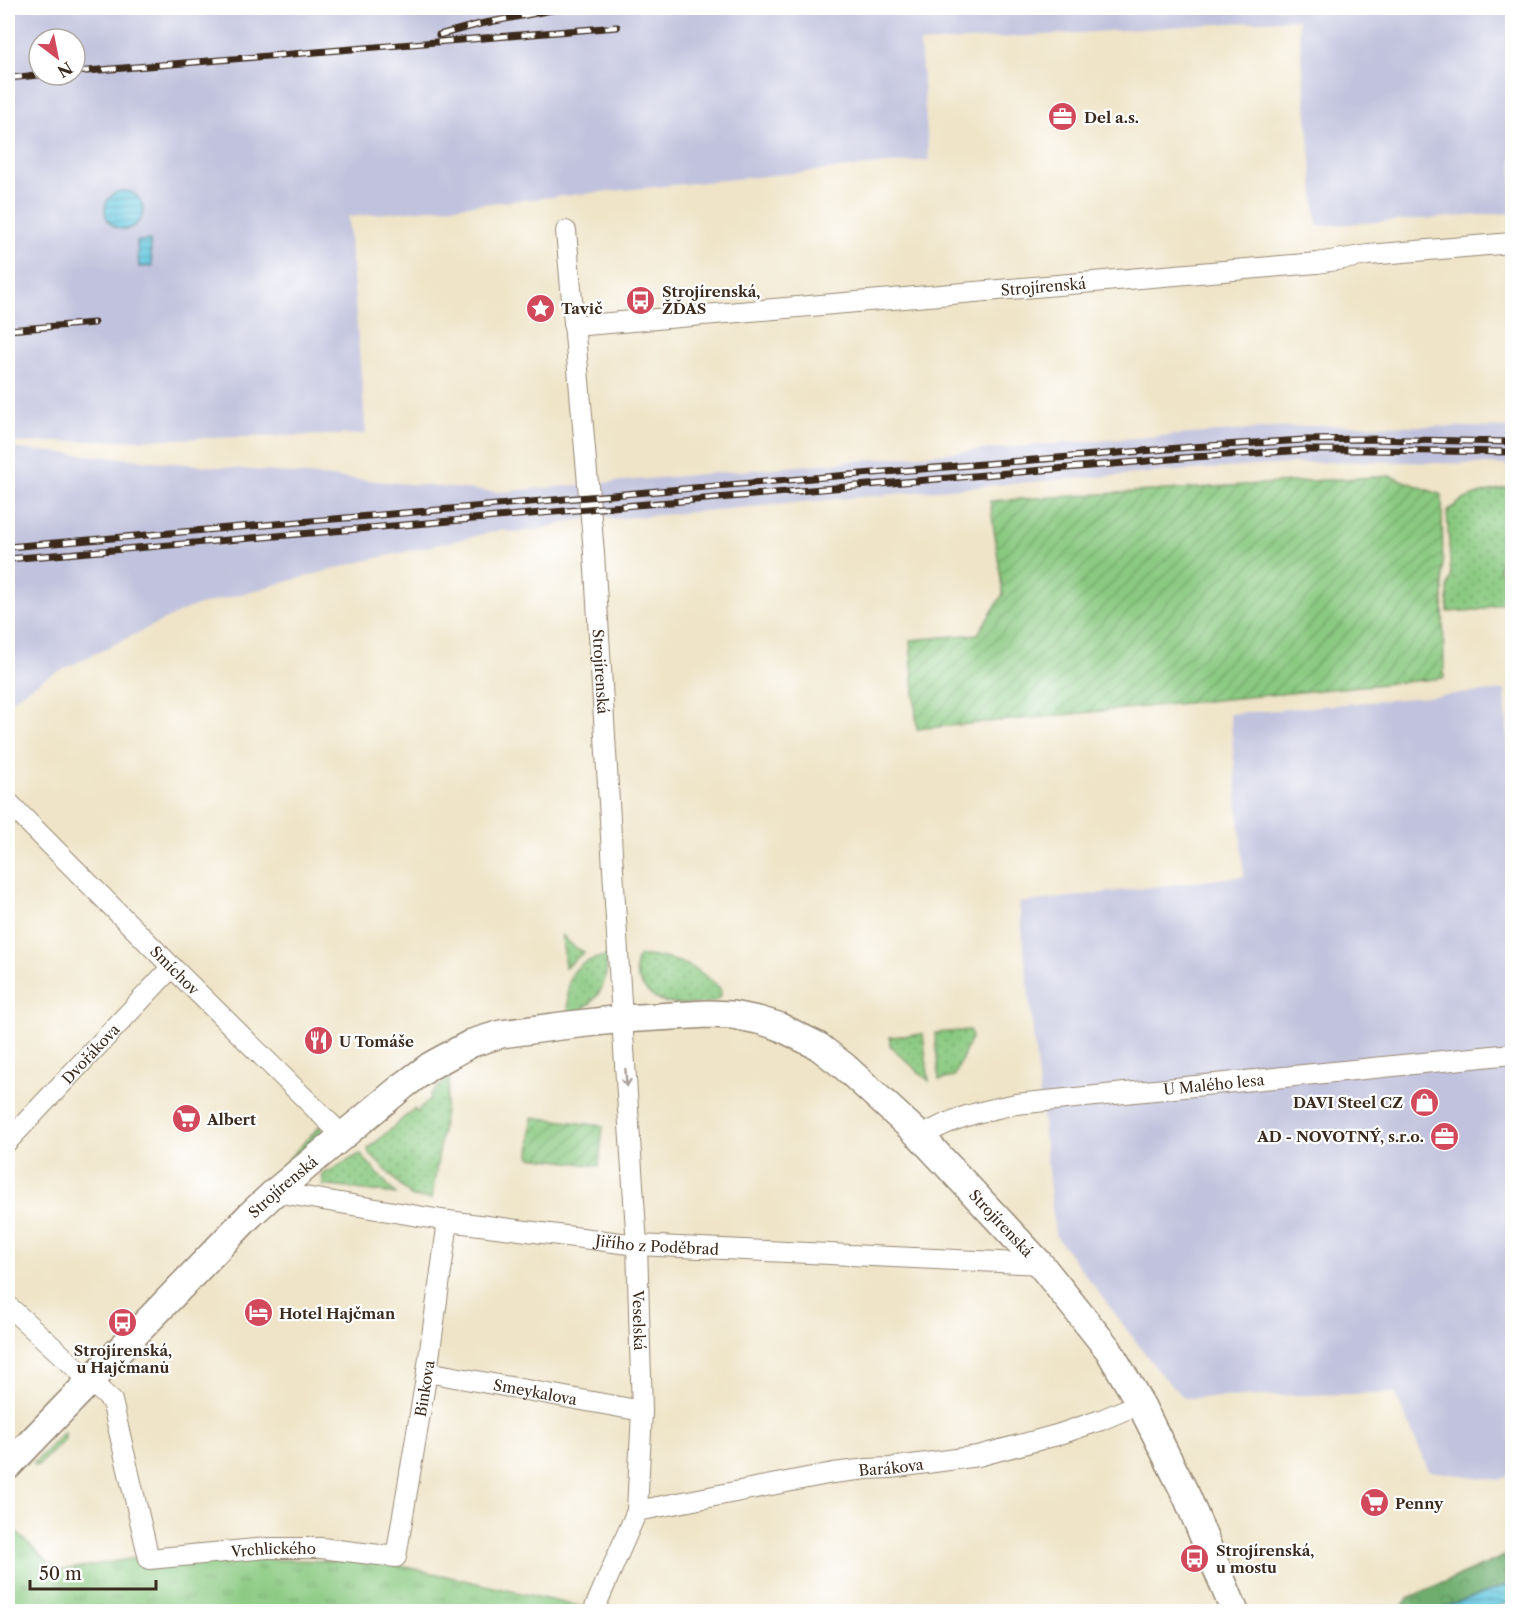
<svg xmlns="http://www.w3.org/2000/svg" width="1520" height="1619" font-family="'Libre Caslon Text',serif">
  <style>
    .industrial { fill: #c1c2dd; fill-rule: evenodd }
    .grass { fill: url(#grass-dots); stroke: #627a4f; stroke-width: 1.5 }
    .forest { fill: url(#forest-crowns); stroke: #546c46; stroke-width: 1.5 }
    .park { fill: url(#park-tufts); stroke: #627a4f; stroke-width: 1.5 }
    .garden { fill: url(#garden-furrows); stroke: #627a4f; stroke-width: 1.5 }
    .water { fill: url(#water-rules); stroke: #4e787f; stroke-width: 1.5 }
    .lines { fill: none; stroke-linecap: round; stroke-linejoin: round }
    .street-casing { stroke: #958773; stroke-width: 22 }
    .secondary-casing { stroke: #958773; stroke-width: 30 }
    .street { stroke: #fff; stroke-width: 20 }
    .secondary { stroke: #fff; stroke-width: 27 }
    .rail-casing { stroke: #3b2a1e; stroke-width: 7 }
    .rail { stroke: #fff; stroke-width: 4.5; stroke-dasharray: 14; stroke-linecap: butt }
    .oneway { stroke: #a79f9a }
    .labels { text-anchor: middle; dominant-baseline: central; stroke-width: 4.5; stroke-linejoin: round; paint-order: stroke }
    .poi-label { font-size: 15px; font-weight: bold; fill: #3b2a1e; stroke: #fff; text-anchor: start }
    .street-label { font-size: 15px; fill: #3b2a1e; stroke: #fff }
  </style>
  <defs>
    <pattern id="grass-dots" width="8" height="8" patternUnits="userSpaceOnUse" patternTransform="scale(1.5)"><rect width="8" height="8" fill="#89c980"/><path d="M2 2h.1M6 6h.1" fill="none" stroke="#71a368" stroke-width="1.8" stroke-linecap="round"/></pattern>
    <pattern id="forest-crowns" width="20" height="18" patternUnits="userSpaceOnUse" patternTransform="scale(1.5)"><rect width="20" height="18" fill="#6ead6e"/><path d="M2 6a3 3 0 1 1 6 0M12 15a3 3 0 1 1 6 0" fill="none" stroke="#5c8d5a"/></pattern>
    <pattern id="park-tufts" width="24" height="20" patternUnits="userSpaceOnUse" patternTransform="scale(1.5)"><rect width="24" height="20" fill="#89c980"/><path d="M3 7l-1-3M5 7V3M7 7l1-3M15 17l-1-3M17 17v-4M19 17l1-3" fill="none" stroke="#71a368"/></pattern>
    <pattern id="garden-furrows" width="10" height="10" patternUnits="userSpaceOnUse" patternTransform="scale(1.5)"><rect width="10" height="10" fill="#89c980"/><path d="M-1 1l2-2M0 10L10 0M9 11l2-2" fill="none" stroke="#71a368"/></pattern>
    <pattern id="water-rules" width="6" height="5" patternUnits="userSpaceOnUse" patternTransform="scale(1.5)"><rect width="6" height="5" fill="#62c7e0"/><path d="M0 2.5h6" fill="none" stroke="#52a2b5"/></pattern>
  </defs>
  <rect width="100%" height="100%" fill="#fff"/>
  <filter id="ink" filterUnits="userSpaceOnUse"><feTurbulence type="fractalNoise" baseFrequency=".0167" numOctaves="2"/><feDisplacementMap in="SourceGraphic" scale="12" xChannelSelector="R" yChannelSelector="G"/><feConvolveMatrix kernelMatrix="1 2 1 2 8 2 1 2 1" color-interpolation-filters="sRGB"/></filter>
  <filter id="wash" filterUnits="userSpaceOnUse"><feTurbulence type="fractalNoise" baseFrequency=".008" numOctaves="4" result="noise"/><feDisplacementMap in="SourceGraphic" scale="24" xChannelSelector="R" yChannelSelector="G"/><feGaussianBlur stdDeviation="1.35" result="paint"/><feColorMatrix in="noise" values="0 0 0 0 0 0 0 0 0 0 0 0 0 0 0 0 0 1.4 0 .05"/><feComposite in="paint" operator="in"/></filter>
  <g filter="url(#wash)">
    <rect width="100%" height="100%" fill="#efe4c8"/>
    <g class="industrial">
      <path d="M8 8H1512V213L1317 226 1298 19 920 43 929 160 348 217 366 434 8 443ZM39 39H75V75H39Z"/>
      <path d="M1365 425 1512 428V465L1365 461 1305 463 1192 470 1041 481 614 519 608 517 576 520 536 530 511 532 502 530 360 562 189 608 45 678 8 702V448L498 492 1038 445 1304 426Z"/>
      <path d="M1505 690 1512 810V1475L1498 1480 1429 1471 1395 1393 1184 1398 1159 1372 1055 1235 1019 903 1244 876 1230 714Z"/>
    </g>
    <g class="grass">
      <path d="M1512 487V562L1507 560 1500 562 1499 570 1507 576 1512 577V606L1506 601 1479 610 1448 612V586L1451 577 1447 512C1465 494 1489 491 1512 487Z"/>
      <path d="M562 935 574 947 584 952 565 968Z"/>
      <path d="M607 956C608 985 599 1002 573 1014L569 1013C565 979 569 962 607 956Z"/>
      <path d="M638 956C663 956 684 960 704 975 710 980 723 987 721 995 719 1007 674 1005 664 1002 653 999 646 992 640 982 634 972 635 966 638 956Z"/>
      <path d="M970 1030 972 1036 954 1077 939 1080 935 1033Z"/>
      <path d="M923 1034 929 1081 890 1046V1037Z"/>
      <path d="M450 1076 432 1199 412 1197 369 1153 368 1149 414 1109 417 1112 431 1098 430 1095Z"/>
      <path d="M320 1126 323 1131 322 1135 246 1204Z"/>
      <path d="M360 1154 396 1194 323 1185 322 1175Z"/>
      <path d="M68 1380 70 1385 8 1453V1443Z"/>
      <path d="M65 1431V1439L38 1465 35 1466 34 1463Z"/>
    </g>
    <path class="forest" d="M1512 1553V1583L1433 1611H1397L1410 1597Z"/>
    <path class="park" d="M8 1524 58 1571 142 1557 384 1562 582 1607 580 1612 8 1611Z"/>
    <g class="garden">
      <path d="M1390 476 1442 495 1444 678 917 729 910 640 978 634 1003 594 990 501Z"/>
      <path d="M532 1117 603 1126 599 1166 530 1157Z"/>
    </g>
    <g class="water">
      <circle cx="124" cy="210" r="19"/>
      <path d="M150 240 152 266 139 267 137 241Z"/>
      <path d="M1512 1583V1602L1485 1611H1433Z"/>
    </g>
  </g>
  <g filter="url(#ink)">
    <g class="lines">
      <defs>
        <g id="street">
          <path id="s1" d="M566 231 594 553 622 1019 637 1245 642 1411 637 1511 593 1612"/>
          <path id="s2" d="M574 326 1317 263 1368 255 1512 243"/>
          <path id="s3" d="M8 802 172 967 343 1136"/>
          <path id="s4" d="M921 1137C950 1118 982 1111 1016 1104L1512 1054"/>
          <path id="s5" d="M8 1141 172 967"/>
          <path id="s6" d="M275 1192 448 1221 637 1245 1040 1264"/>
          <path id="s7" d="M8 1306 112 1401 149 1559 267 1548H321L396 1557 427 1372 448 1221"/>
          <path id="s8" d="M427 1372 642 1411"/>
          <path id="s9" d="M637 1511 833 1473 867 1469 890 1468 978 1456 1057 1435 1101 1420 1129 1408 1141 1405"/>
        </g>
        <g id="secondary">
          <path id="s10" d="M8 1466 250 1215 275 1192 403 1086 430 1066 472 1043 501 1034 561 1026 622 1019 708 1014 732 1015 758 1020 778 1026 818 1046 845 1067 921 1137 1040 1264 1108 1349 1141 1405 1187 1497 1235 1612"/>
        </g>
      </defs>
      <use href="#street" class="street-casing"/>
      <use href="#secondary" class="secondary-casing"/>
      <use href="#street" class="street"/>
      <use href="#secondary" class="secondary"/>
      <defs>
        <g id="rail">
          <path d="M439 35 480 24 562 8"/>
          <path d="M75 72 617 27"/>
          <path d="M8 78 39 75"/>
          <path d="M8 330 94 323"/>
          <path d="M8 547 752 483 1191 447 1304 440 1365 439 1512 442"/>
          <path d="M8 559 1194 457 1306 450H1366L1512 452"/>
        </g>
      </defs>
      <use href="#rail" class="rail-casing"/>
      <use href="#rail" class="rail"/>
    </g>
    <defs><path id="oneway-shaft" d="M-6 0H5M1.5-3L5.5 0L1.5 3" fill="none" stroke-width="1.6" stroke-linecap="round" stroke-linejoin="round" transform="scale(1.5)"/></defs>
    <use class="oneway" href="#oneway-shaft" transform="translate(626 1078) rotate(86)"/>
  </g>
  <defs>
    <symbol id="office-disc" viewBox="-11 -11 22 22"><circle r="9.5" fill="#d1495b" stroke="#fff"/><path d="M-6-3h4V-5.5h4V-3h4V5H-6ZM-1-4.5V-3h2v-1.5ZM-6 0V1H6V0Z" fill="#fff"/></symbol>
    <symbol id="bus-disc" viewBox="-11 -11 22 22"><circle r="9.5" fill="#d1495b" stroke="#fff"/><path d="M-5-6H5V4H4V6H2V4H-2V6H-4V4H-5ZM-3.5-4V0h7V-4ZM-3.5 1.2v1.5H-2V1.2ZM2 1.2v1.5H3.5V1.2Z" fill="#fff"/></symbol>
    <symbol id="sight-disc" viewBox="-11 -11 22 22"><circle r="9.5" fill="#d1495b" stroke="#fff"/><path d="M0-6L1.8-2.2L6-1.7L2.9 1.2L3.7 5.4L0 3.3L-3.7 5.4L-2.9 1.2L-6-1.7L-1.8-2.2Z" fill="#fff"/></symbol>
    <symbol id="restaurant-disc" viewBox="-11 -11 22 22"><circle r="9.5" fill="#d1495b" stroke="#fff"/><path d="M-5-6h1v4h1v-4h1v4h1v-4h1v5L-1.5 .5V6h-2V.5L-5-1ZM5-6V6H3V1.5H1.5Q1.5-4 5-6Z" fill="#fff"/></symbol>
    <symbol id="shop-disc" viewBox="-11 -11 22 22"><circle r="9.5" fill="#d1495b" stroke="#fff"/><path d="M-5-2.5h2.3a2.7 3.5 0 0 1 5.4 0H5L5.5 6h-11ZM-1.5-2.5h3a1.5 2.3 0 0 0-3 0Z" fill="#fff"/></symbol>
    <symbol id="supermarket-disc" viewBox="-11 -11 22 22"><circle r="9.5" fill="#d1495b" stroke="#fff"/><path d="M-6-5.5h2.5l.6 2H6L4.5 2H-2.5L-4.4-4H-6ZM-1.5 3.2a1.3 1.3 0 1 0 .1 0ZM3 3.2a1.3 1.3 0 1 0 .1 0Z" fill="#fff"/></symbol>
    <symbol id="hotel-disc" viewBox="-11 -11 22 22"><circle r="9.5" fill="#d1495b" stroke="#fff"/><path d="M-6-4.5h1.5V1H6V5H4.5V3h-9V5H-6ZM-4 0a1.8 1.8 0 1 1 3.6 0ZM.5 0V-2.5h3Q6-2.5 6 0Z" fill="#fff"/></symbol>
  </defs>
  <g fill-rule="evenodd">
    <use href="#office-disc" x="1046" y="100" width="33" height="33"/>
    <use href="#bus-disc" x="624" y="284" width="33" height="33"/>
    <use href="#sight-disc" x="524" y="292" width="33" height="33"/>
    <use href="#restaurant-disc" x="302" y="1024" width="33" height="33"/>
    <use href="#shop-disc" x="1408" y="1086" width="33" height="33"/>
    <use href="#supermarket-disc" x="170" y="1102" width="33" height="33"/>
    <use href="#office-disc" x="1428" y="1120" width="33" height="33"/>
    <use href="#hotel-disc" x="242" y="1296" width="33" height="33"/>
    <use href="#bus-disc" x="106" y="1306" width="33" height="33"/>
    <use href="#supermarket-disc" x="1358" y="1486" width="33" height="33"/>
    <use href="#bus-disc" x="1178" y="1542" width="33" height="33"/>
  </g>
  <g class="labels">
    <g class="poi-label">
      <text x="1084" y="117">Del a.s.</text>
      <text x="662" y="291">Strojírenská,<tspan x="662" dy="17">ŽĎAS</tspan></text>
      <text x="561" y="308">Tavič</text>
      <text x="339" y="1041">U Tomáše</text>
      <text x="1403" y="1102" text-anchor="end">DAVI Steel CZ</text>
      <text x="207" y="1119">Albert</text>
      <text x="1424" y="1136" text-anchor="end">AD - NOVOTNÝ, s.r.o.</text>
      <text x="279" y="1313">Hotel Hajčman</text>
      <text x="123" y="1350" text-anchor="middle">Strojírenská,<tspan x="123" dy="17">u Hajčmanů</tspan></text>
      <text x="1395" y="1503">Penny</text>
      <text x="1216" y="1550">Strojírenská,<tspan x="1216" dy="17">u mostu</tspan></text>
    </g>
    <g class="street-label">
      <text stroke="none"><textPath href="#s2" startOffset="471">Strojírenská</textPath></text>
      <text stroke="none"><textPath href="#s1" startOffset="442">Strojírenská</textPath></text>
      <text stroke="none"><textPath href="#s3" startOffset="237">Smíchov</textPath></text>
      <text stroke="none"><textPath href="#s5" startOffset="120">Dvořákova</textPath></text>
      <text stroke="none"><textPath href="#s4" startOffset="300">U Malého lesa</textPath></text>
      <text stroke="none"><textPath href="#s10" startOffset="392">Strojírenská</textPath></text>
      <text stroke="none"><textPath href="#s10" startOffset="1240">Strojírenská</textPath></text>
      <text stroke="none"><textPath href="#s6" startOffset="386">Jiřího z Poděbrad</textPath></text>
      <text stroke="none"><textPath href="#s1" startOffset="1092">Veselská</textPath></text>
      <text stroke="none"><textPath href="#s7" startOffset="722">Binkova</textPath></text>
      <text stroke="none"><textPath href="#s8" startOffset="110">Smeykalova</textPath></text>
      <text stroke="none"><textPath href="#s9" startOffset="258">Barákova</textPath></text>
      <text stroke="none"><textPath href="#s7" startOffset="428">Vrchlického</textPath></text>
    </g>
  </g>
  <rect width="1520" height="1619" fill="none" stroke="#fff" stroke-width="30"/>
  <g transform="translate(57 57) rotate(148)"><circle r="28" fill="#ffffff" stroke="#b1aaa5" stroke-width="1.5"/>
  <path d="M0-4.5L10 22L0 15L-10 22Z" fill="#d1495b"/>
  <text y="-9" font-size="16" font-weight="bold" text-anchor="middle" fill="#3b2a1e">N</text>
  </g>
  <path d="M30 1580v9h126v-9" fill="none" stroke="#3b2a1e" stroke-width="3"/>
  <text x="39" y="1580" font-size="18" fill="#3b2a1e" stroke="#ffffff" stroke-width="4.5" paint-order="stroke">50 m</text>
</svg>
